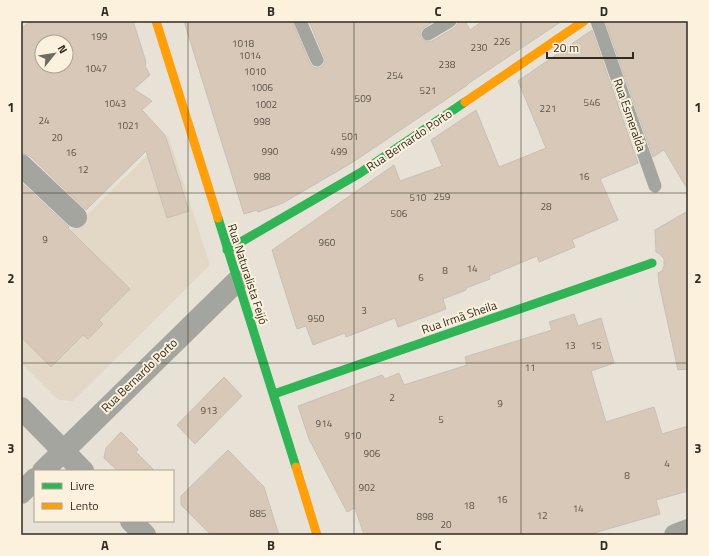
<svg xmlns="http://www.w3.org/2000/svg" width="709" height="556" font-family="'Titillium Web',sans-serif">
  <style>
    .built { fill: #e3d8c5 }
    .building { fill: #d8c8b7; stroke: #c6c0b8; fill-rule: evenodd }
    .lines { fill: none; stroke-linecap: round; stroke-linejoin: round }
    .lane { stroke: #a5a5a0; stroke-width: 13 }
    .street { stroke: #a5a5a0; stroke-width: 22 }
    .fast { stroke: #30b455; stroke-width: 9 }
    .slow { stroke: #ff9f0a; stroke-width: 9 }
    .grid { fill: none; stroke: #302b23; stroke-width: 1; stroke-opacity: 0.55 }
    .labels { text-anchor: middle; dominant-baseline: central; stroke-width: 4; stroke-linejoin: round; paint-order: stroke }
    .number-label { font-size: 10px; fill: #5a5248 }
    .street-label { font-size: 12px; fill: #302b23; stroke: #fcf1dc }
    .neatline { fill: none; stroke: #302b23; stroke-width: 1.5 }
    .grid-label { font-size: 13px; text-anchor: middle; font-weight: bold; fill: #302b23 }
  </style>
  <rect width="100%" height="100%" fill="#e8e2d6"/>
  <path class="built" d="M168 135 210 265 73 401 58 400 21 363V280Z"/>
  <g class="building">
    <path d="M30 21H133L146 62 145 66 150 75 134 89 152 101 142 110 165 135 189 211 167 218 146 151 86 210 30 156 21 153V29ZM42 42H66V66H42Z"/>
    <path d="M184 21H292L310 63 313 67 316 68 321 67 324 64V57L309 21H434L421 30 420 34 421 38 428 42 432 41 454 28 457 25 458 21H465L470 30 483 21H562L469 83 466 86 353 162 283 203 258 212 257 210 244 214Z"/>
    <path d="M605 21H688V190L664 150 653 157Z"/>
    <path d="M592 30 638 163 600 179 618 220 572 240 575 247 539 262 537 256 489 276 490 279 466 288V290L443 299 446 309 398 327 395 318 346 337 345 333 313 345 306 326 297 329 272 250 394 165 400 181 442 166 431 140 476 110 499 167 546 148 518 81Z"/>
    <path d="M21 182 69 227 68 228 86 246 130 289 99 320 103 324 88 339 83 335 51 367 21 337Z"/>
    <path d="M688 211V369L678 370 659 283 658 273 662 271 664 266V259L660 254 656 252 655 230Z"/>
    <path d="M574 314 578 326 601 318 614 363 591 371 606 422 654 407 662 434 688 426V491L656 500 660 514 587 535H364L355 508 347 512 309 439 298 406 382 375 385 379 399 373 404 385 467 365 465 357 552 330 549 322Z"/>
    <path d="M224 377 242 396 195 444 177 425Z"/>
    <path d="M121 432 138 449 136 452 155 471H118L104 458 106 448Z"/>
    <path d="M228 450 264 487 279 535H211L181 505V496Z"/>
  </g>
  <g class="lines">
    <g class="lane">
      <path d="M300 21 317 60"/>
      <path d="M597 21 655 186"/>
      <path d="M428 34 450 21"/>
    </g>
    <g class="street">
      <path d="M21 165 76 217"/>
      <path d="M21 408 83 471"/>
      <path d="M43 471 237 281"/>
      <path d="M21 493 35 479"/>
      <path d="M131 521 145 535"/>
      <path d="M675 535 688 530"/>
    </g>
    <g class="fast">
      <path d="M218 218 296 467"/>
      <path d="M227 250 360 173 465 102"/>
      <path d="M274 394 652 263"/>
    </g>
    <g class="slow">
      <path d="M156 21 218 218"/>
      <path d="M465 102 584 21"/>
      <path d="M296 467 317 535"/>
    </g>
  </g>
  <path class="grid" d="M188 21V535M354 21V535M521 21V535M21 193H688M21 363H688"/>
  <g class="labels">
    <g class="number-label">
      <text x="99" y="36">199</text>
      <text x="502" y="41">226</text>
      <text x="243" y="43">1018</text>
      <text x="479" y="47">230</text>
      <text x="250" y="55">1014</text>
      <text x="447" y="64">238</text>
      <text x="96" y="68">1047</text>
      <text x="255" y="71">1010</text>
      <text x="395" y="75">254</text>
      <text x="262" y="87">1006</text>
      <text x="428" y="90">521</text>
      <text x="363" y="98">509</text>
      <text x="592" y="102">546</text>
      <text x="115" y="103">1043</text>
      <text x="266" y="104">1002</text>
      <text x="548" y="108">221</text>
      <text x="44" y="120">24</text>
      <text x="262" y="121">998</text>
      <text x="128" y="125">1021</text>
      <text x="350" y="136">501</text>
      <text x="57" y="137">20</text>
      <text x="270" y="151">990</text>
      <text x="339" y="151">499</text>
      <text x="71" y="152">16</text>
      <text x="83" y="169">12</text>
      <text x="262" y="176">988</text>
      <text x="584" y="176">16</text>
      <text x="442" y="196">259</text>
      <text x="418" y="197">510</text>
      <text x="546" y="206">28</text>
      <text x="399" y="213">506</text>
      <text x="45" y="239">9</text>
      <text x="327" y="242">960</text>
      <text x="472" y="268">14</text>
      <text x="445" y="270">8</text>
      <text x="421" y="277">6</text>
      <text x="364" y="310">3</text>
      <text x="316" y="318">950</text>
      <text x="570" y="345">13</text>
      <text x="596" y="345">15</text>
      <text x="530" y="367">11</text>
      <text x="392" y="397">2</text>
      <text x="500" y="403">9</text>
      <text x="209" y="410">913</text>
      <text x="441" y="419">5</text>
      <text x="324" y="423">914</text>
      <text x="353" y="435">910</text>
      <text x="372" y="453">906</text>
      <text x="667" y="463">4</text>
      <text x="627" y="475">8</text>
      <text x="367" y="487">902</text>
      <text x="502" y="499">16</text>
      <text x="469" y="505">18</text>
      <text x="578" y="508">14</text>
      <text x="258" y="513">885</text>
      <text x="542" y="515">12</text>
      <text x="425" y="516">898</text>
      <text x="446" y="524">20</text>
    </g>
    <g class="street-label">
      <text transform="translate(630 115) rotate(71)">Rua Esmeralda</text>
      <text transform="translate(409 140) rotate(-34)">Rua Bernardo Porto</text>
      <text transform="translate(248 274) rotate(72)">Rua Naturalista Feijó</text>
      <text transform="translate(459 317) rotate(-19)">Rua Irmã Sheila</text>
      <text transform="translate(139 375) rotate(-44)">Rua Bernardo Porto</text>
    </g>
  </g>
  <rect width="709" height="556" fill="none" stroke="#fcf1dc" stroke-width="44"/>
  <rect x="34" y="470" width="140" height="52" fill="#fcf1dc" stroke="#aaa292"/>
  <rect x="42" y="483" width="20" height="6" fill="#30b455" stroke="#aaa292"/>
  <text x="70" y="490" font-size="12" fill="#302b23">Livre</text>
  <rect x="42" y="503" width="20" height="6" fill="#ff9f0a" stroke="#aaa292"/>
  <text x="70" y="510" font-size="12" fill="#302b23">Lento</text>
  <g transform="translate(54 54) rotate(60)"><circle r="19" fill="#fcf1dc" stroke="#aaa292"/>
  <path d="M0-3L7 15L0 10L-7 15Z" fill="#706b62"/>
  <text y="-6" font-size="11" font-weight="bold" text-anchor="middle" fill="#302b23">N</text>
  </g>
  <path d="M547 52v6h86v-6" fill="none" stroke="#302b23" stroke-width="2"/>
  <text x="553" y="52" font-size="12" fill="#302b23" stroke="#fcf1dc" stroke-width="3" paint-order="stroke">20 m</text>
  <rect x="22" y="22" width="665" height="512" class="neatline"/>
  <g class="grid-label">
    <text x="105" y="16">A</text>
    <text x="271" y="16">B</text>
    <text x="438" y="16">C</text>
    <text x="604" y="16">D</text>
    <text x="11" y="112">1</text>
    <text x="698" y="112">1</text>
    <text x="11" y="283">2</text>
    <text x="698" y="283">2</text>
    <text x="11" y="453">3</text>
    <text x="698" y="453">3</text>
    <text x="105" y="550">A</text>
    <text x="271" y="550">B</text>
    <text x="438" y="550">C</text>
    <text x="604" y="550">D</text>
  </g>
</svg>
